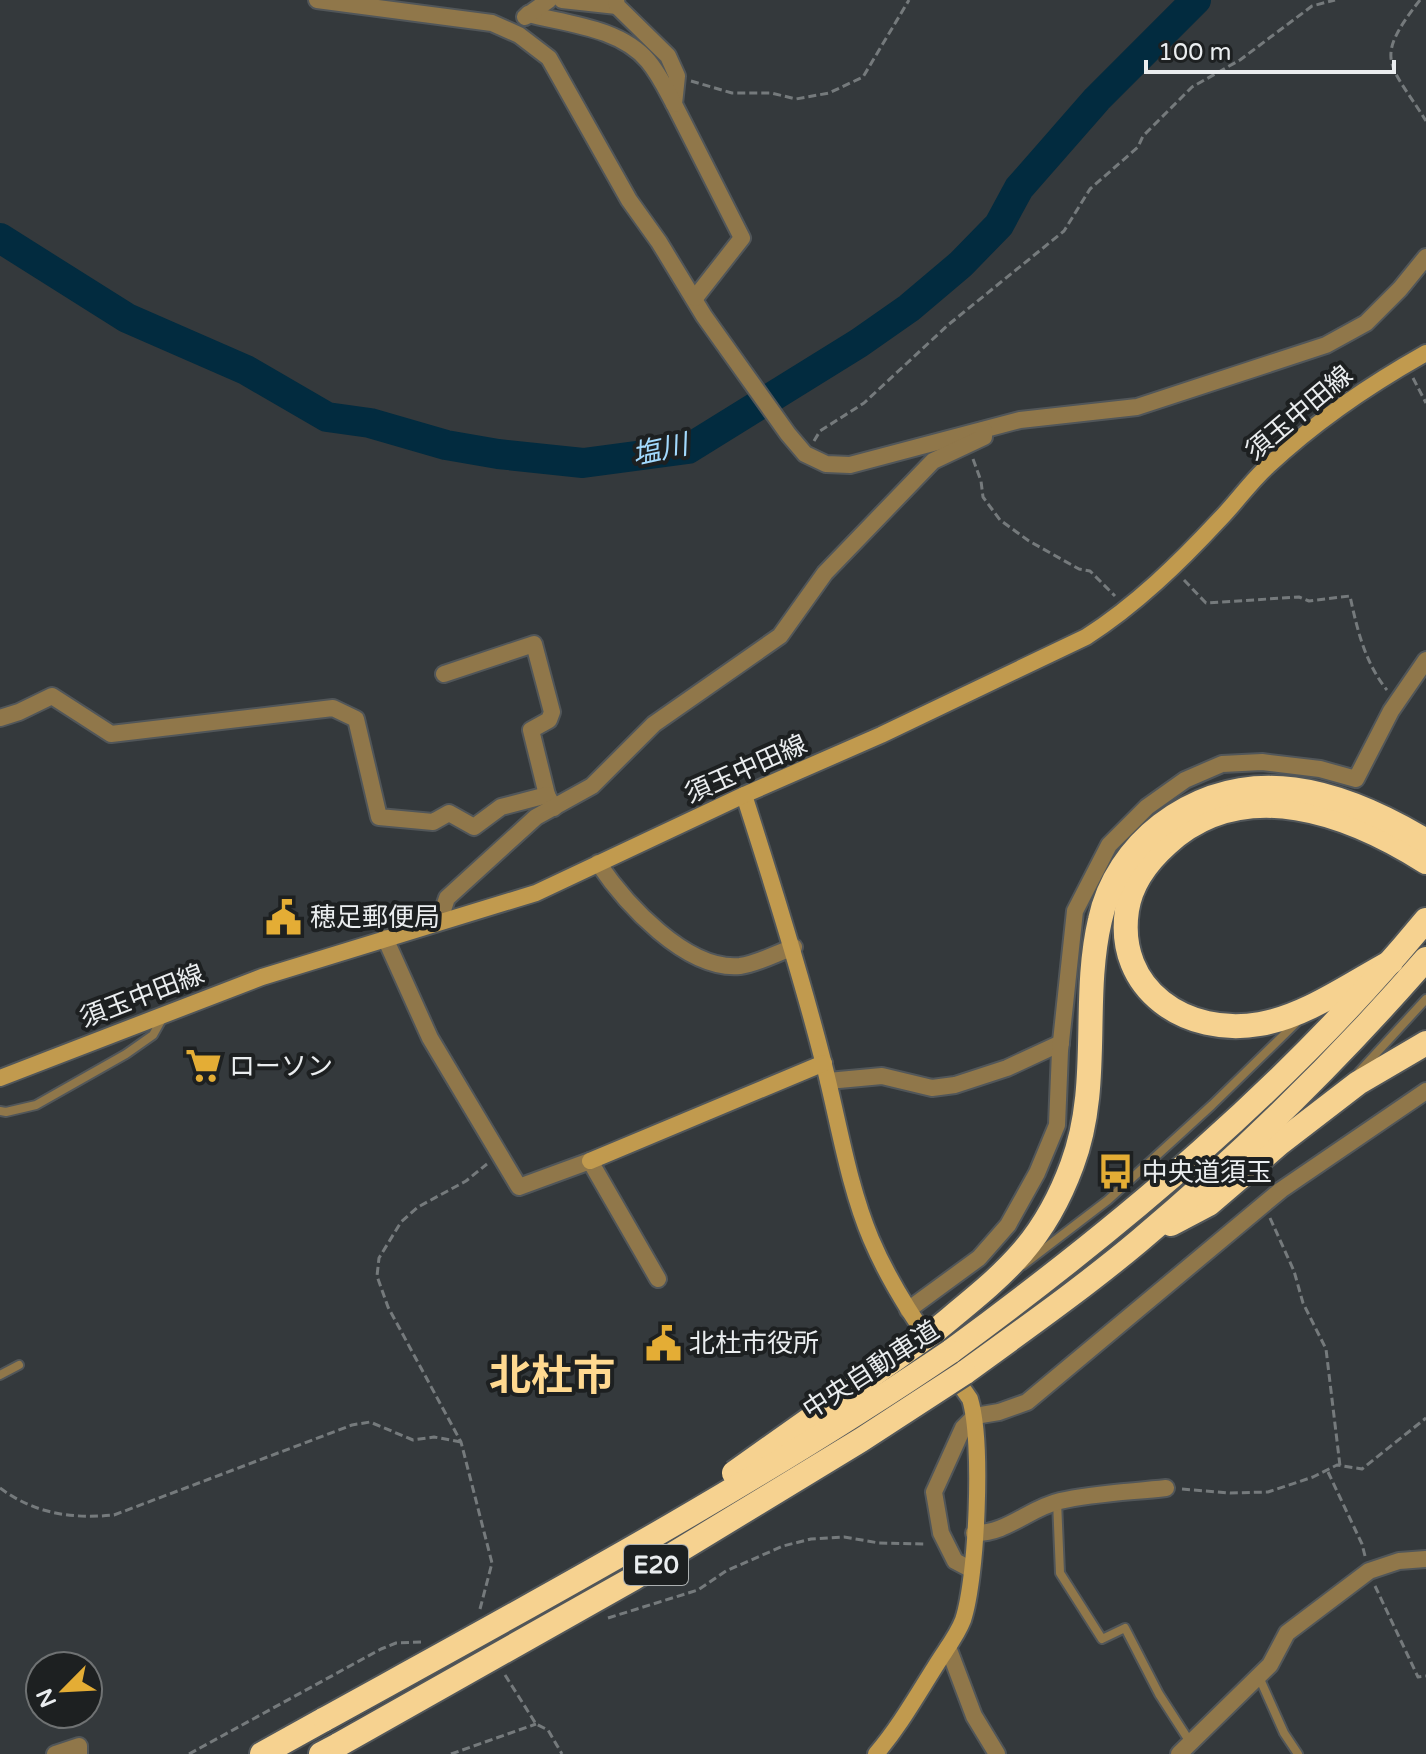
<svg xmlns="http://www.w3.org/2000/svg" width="1426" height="1754" font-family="'Varela Round','Noto Sans JP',sans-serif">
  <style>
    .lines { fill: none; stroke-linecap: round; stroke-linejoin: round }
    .river { stroke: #022b3f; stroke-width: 30 }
    .lane-casing { stroke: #515659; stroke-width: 12 }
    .street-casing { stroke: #515659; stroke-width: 20 }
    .secondary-casing { stroke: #515659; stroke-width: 20 }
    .highway-casing { stroke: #515659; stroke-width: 28 }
    .path { stroke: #757a7c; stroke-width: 3; stroke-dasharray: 8 4; stroke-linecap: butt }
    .lane { stroke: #90774a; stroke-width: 8 }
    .street { stroke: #90774a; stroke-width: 16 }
    .secondary { stroke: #c19a4e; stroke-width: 16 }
    .highway { stroke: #f6d290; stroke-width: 24 }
    .highway-bridge-casing { stroke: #515659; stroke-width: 28; stroke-linecap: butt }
    .highway-bridge { stroke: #f6d290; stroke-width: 24 }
    .labels { text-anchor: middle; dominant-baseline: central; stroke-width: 8; stroke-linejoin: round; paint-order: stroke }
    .shield { fill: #1d2021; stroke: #acb0b1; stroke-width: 2 }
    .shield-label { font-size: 24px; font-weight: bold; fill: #eaedef }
    .street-label { font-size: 26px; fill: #eaedef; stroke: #1d2021 }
    .poi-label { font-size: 26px; fill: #eaedef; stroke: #1d2021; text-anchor: start }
    .water-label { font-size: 28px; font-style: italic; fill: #a3dafe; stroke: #1d2021 }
    .town-label { font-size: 42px; font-weight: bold; fill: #ffd990; stroke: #1d2021 }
  </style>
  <rect width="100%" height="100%" fill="#34393c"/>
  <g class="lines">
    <path class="river" d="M0 238 127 318 246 370 327 417 370 423 446 445 498 454 583 463 688 449 859 343 909 308 961 264 999 225 1019 188 1097 99 1196 0"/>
    <defs>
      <g id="lane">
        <path d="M1359 1072 1426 999"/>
        <path d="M0 1111 6 1112 36 1105 126 1054 153 1035 162 1019"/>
        <path d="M1023 1265 1108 1200 1212 1105 1297 1022"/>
        <path d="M0 1375 19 1365"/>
        <path d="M1057 1501 1060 1573 1102 1639 1125 1628 1159 1694 1190 1742"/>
        <path d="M1259 1677 1284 1733 1298 1754"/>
      </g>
      <g id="street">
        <path d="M317 0 492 23 519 35 549 58 629 200 659 242 704 316 788 434 805 454 826 464 850 465 1020 420 1137 407 1326 345 1366 323 1400 289 1426 257"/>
        <path d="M562 0 617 6"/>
        <path d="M616 0 617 6 668 56 677 76 674 104 742 238 695 298"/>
        <path d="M528 14C568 24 620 28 648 61 659 74 666 89 674 104"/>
        <path d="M525 17 549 0"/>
        <path d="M444 674 534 644 552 712 549 720 531 730 547 795"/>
        <path d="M0 718 19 712 52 696 111 734 333 708 356 719 379 817 433 822 449 813 474 827 501 807 547 795 554 808"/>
        <path d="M598 863C625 903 686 971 740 966 757 964 777 953 794 947"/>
        <path d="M439 922 447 898 536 817 592 786 654 724 780 636 825 573 933 461 984 437V430"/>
        <path d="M385 938 430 1038 519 1187 590 1161 658 1279"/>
        <path d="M828 1081 882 1076 932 1088 955 1085 1007 1068 1061 1043"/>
        <path d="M908 1310 979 1258 1008 1225 1037 1173 1057 1125 1060 1051 1075 911 1109 845 1147 807 1185 780 1222 764 1262 762 1320 769 1356 779 1391 711 1426 660"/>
        <path d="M974 1533C1007 1534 1029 1508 1060 1501 1094 1493 1131 1492 1166 1488"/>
        <path d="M972 1570 955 1561 941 1533 934 1492 963 1428 975 1416 999 1412 1027 1402 1281 1190 1426 1091"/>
        <path d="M948 1647 974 1716 997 1754"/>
        <path d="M55 1754 79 1746V1754"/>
        <path d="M1179 1754 1270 1665 1287 1633 1369 1571 1399 1561 1426 1559"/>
      </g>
      <g id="secondary">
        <path d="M744 795C772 882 799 968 822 1057 838 1117 847 1182 871 1239 896 1298 934 1347 970 1399 983 1441 977 1578 963 1620 957 1636 944 1652 935 1667 916 1697 899 1727 876 1754"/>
        <path d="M0 1078 262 977 536 893 744 795 881 735 1086 637C1136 605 1179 563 1219 520 1236 503 1250 482 1268 466 1316 421 1369 385 1426 353"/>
        <path d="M590 1161 824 1063"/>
      </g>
      <g id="highway">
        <path d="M1391 962C1350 984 1306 1016 1260 1024 1187 1037 1115 990 1127 910 1131 884 1148 861 1167 844 1244 773 1350 814 1426 862"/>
        <path d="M1171 1224 1209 1204 1280 1143 1358 1083 1426 1043"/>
        <path d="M936 1330C1000 1277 1042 1247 1072 1165 1102 1085 1081 1001 1100 920 1108 882 1131 848 1161 825 1248 760 1341 790 1426 841"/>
        <path d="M950 1352C1123 1225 1289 1086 1426 920"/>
        <path d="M964 1373C1023 1330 1083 1288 1139 1241 1241 1155 1338 1060 1426 959"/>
        <path d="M262 1754 325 1719"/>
        <path d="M321 1754 340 1744"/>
      </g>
    </defs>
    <use href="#lane" class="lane-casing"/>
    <use href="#street" class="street-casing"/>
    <use href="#secondary" class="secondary-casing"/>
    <use href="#highway" class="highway-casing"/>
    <g class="path">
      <path d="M1420 0C1372 61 1390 63 1426 121"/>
      <path d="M691 81 732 93H771L796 99 829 93 863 77 909 0"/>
      <path d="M1413 378 1426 403"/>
      <path d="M814 441 820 431 864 403 948 325 1064 231 1090 189 1138 147 1143 136 1192 87 1240 60 1312 6 1335 0"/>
      <path d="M973 459 981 481 983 497 1000 520 1029 541 1079 569 1090 571 1115 596"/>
      <path d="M1184 580 1206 603 1299 597 1309 601 1350 596C1357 629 1365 663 1387 690"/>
      <path d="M1270 1218 1294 1271 1303 1303 1326 1349 1340 1466"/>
      <path d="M1328 1472 1362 1544 1365 1556"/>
      <path d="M0 1488C35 1514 72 1519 114 1515L352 1425 370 1422 413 1440 434 1437 461 1442"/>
      <path d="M1182 1489 1230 1493 1268 1492 1313 1477 1337 1465 1362 1469 1426 1418"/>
      <path d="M1375 1586 1418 1677 1426 1676"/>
      <path d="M480 1609 492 1563 461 1442 388 1307 377 1276 379 1258 401 1222 418 1207 466 1181 487 1164"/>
      <path d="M608 1618 698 1590 726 1571 783 1546 811 1539 844 1537 879 1543 927 1544"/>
      <path d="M505 1675 536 1724 548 1730 562 1754"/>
      <path d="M189 1754 381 1649 396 1643 421 1642"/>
      <path d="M451 1754 536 1724"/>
    </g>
    <use href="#lane" class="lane"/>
    <use href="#street" class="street"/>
    <use href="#secondary" class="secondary"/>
    <use href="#highway" class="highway"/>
    <defs>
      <g id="highway-bridge">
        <path d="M734 1473 936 1330"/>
        <path d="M325 1719C537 1602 749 1488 950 1352"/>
        <path d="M340 1744 634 1578 861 1440 964 1373"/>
      </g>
    </defs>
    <use href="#highway-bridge" class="highway-bridge-casing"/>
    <use href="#highway-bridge" class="highway-bridge"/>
  </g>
  <defs>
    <symbol id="civic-bare" viewBox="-9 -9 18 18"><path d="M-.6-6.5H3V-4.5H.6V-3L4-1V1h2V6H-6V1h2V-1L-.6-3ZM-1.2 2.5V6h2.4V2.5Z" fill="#e4ad35" stroke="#1d2021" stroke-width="2.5" paint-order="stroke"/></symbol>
    <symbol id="supermarket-bare" viewBox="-9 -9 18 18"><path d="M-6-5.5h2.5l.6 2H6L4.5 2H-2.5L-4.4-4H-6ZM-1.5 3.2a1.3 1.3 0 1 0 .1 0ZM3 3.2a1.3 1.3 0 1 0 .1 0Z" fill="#e4ad35" stroke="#1d2021" stroke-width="2.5" paint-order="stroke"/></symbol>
    <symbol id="bus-bare" viewBox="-9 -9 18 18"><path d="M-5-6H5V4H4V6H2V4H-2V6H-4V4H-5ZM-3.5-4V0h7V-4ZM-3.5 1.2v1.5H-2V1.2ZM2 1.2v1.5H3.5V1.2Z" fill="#e4ad35" stroke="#1d2021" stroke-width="2.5" paint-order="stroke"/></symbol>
  </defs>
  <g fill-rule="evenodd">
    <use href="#civic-bare" x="258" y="892" width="51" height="51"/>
    <use href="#supermarket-bare" x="178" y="1040" width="51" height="51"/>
    <use href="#bus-bare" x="1090" y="1146" width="51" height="51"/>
    <use href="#civic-bare" x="638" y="1318" width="51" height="51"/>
  </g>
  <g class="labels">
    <rect class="shield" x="624" y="1545" width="64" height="40" rx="6"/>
    <g class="shield-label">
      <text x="656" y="1565">E20</text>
    </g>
    <g class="street-label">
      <text transform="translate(1299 413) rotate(-40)">須玉中田線</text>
      <text transform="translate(746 769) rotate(-24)">須玉中田線</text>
      <text transform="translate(142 996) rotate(-21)">須玉中田線</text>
      <text transform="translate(871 1370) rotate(-33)">中央自動車道</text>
    </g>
    <g class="poi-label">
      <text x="310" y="917">穂足郵便局</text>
      <text x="229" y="1066">ローソン</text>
      <text x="1142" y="1172">中央道須玉</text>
      <text x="689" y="1343">北杜市役所</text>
    </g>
    <g class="water-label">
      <text transform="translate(660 450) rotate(-12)">塩川</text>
    </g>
    <g class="town-label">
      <text x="552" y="1376">北杜市</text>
    </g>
  </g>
  <g transform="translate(64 1690) rotate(246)"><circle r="38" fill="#1d2021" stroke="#6f7273" stroke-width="2"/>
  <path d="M0-6L14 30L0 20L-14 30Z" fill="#e4ad35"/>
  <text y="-12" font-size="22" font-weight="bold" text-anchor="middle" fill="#eaedef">N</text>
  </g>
  <path d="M1146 60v12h248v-12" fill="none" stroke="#eaedef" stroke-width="4"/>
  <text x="1158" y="60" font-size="24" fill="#eaedef" stroke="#1d2021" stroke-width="6" paint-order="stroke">100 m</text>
</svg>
